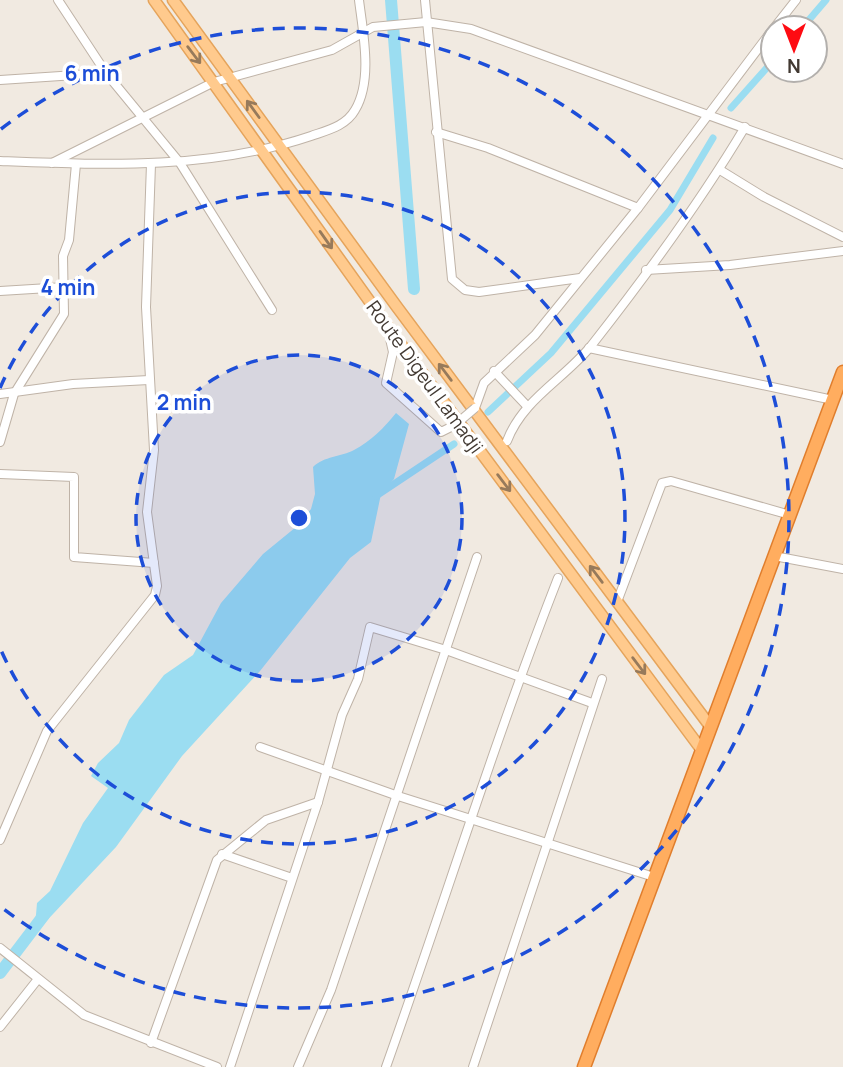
<svg xmlns="http://www.w3.org/2000/svg" width="843" height="1067" font-family="Manrope,sans-serif">
  <style>
    .water { fill: #9bddf1 }
    .lines { fill: none; stroke-linecap: round; stroke-linejoin: round }
    .canal { stroke: #9bddf1; stroke-width: 7 }
    .river { stroke: #9bddf1; stroke-width: 12 }
    .minor-casing { stroke: #bfb3a7; stroke-width: 10 }
    .major-casing { stroke: #e5a45c; stroke-width: 13 }
    .highway-casing { stroke: #e07e2d; stroke-width: 15 }
    .minor { stroke: #fff; stroke-width: 8 }
    .major { stroke: #ffca8d; stroke-width: 10 }
    .highway { stroke: #ffad5f; stroke-width: 12 }
    .minor-bridge-casing { stroke: #bfb3a7; stroke-width: 10; stroke-linecap: butt }
    .minor-bridge { stroke: #fff; stroke-width: 8 }
    .oneway { stroke: #977a5b }
    .ring { fill: none; stroke: #1d4ed8; stroke-width: 3.5; stroke-dasharray: 12 9 }
    .labels { text-anchor: middle; dominant-baseline: central; stroke-width: 7; stroke-linejoin: round; paint-order: stroke }
    .street-label { font-size: 19px; fill: #423932; stroke: #fff }
    .centre { fill: #1d4ed8; stroke: #fff; stroke-width: 3.5 }
    .ring-label { font-size: 21px; text-anchor: middle; font-weight: bold; fill: #1d4ed8; stroke: #fff; stroke-width: 7; stroke-linejoin: round; paint-order: stroke }
  </style>
  <rect width="100%" height="100%" fill="#f1eae1"/>
  <path class="water" d="M396 413 409 424 394 479 381 494 371 542 350 558 260 671 182 756 116 847 38 930 35 926 37 903 50 891 83 823 108 788 91 776 98 763 119 743 129 720 164 675 193 655 221 603 263 554 296 527 311 509 315 494 313 467C324 456 341 457 354 450 371 441 384 428 396 413Z"/>
  <g class="lines">
    <g class="canal">
      <path d="M802 28 826 0"/>
      <path d="M731 108 773 61"/>
      <path d="M488 412 551 353 670 210 713 138"/>
      <path d="M376 496 454 444"/>
    </g>
    <g class="river">
      <path d="M391 0 414 289"/>
      <path d="M0 973 44 915"/>
    </g>
    <defs>
      <g id="minor">
        <path d="M58 0 106 73 180 163 272 310"/>
        <path d="M425 0 452 279 465 290 479 292 580 278"/>
        <path d="M774 28 796 0"/>
        <path d="M0 80 106 73"/>
        <path d="M436 132 488 148 638 208"/>
        <path d="M0 161C105 165 210 170 311 136 328 130 346 126 355 110 373 80 363 33 359 0"/>
        <path d="M52 163 214 82 332 50 373 27 426 22 471 29 843 164"/>
        <path d="M720 170 764 197 843 237"/>
        <path d="M646 270 730 265 843 251"/>
        <path d="M0 291 65 287"/>
        <path d="M388 330 393 352 386 383 441 432 455 425"/>
        <path d="M589 348 833 400"/>
        <path d="M494 371 527 406"/>
        <path d="M0 394 73 384 149 380"/>
        <path d="M475 408 484 383 535 335 638 208 773 29"/>
        <path d="M507 441C523 399 563 380 591 346 646 276 699 204 745 127"/>
        <path d="M0 442 14 394 64 314 63 256 69 240 76 164"/>
        <path d="M0 474 74 477V557L154 563"/>
        <path d="M774 556 843 569"/>
        <path d="M617 602 662 483 671 481 790 515"/>
        <path d="M260 747 398 796 654 877"/>
        <path d="M0 840 47 731 155 595 157 586 147 512 154 450 146 307 151 164"/>
        <path d="M222 854 292 878"/>
        <path d="M0 948 84 1015 217 1067"/>
        <path d="M0 1027 38 979"/>
        <path d="M151 1043 217 860 266 820 318 802"/>
        <path d="M230 1067 318 802 342 715 358 679 370 627 446 650 592 703"/>
        <path d="M298 1067 331 990 477 557"/>
        <path d="M386 1067C444 904 495 739 558 578"/>
        <path d="M473 1067 602 679"/>
      </g>
      <g id="major">
        <path d="M154 0 388 327 701 749"/>
        <path d="M173 0 397 307 710 726"/>
      </g>
      <path id="highway" d="M584 1067 843 372"/>
    </defs>
    <use href="#minor" class="minor-casing"/>
    <use href="#major" class="major-casing"/>
    <use href="#highway" class="highway-casing"/>
    <use href="#minor" class="minor"/>
    <use href="#major" class="major"/>
    <use href="#highway" class="highway"/>
    <defs>
      <path id="minor-bridge" d="M455 425 475 408"/>
    </defs>
    <use href="#minor-bridge" class="minor-bridge-casing"/>
    <use href="#minor-bridge" class="minor-bridge"/>
  </g>
  <defs><path id="oneway-shaft" d="M-6 0H5M1.5-3L5.5 0L1.5 3" fill="none" stroke-width="1.6" stroke-linecap="round" stroke-linejoin="round" transform="scale(1.75)"/></defs>
  <g class="oneway">
    <use href="#oneway-shaft" transform="translate(194 55) rotate(53)"/>
    <use href="#oneway-shaft" transform="translate(253 109) rotate(-126)"/>
    <use href="#oneway-shaft" transform="translate(326 240) rotate(55)"/>
    <use href="#oneway-shaft" transform="translate(445 372) rotate(-127)"/>
    <use href="#oneway-shaft" transform="translate(504 483) rotate(53)"/>
    <use href="#oneway-shaft" transform="translate(596 574) rotate(-127)"/>
    <use href="#oneway-shaft" transform="translate(639 666) rotate(53)"/>
  </g>
  <circle cx="299" cy="518" r="163" fill="#1d4ed8" fill-opacity=".12"/>
  <g class="ring">
    <circle cx="299" cy="518" r="163"/>
    <path d="M0 388A326 326 0 1 1 0 648"/>
    <path d="M1 129A490 490 0 1 1 1 907"/>
  </g>
  <g class="labels">
    <g class="street-label">
      <text transform="translate(425 377) rotate(54)">Route Digeul Lamadji</text>
    </g>
  </g>
  <circle cx="299" cy="518" r="10" class="centre"/>
  <g class="ring-label">
    <text x="92" y="81">6 min</text>
    <text x="68" y="295">4 min</text>
    <text x="184" y="410">2 min</text>
  </g>
  <g transform="translate(794 49) rotate(180)"><circle r="33" fill="#ffffff" stroke="#b3b0ad" stroke-width="2"/>
  <path d="M0-5L12 26L0 18L-12 26Z" fill="#fe0b12"/>
  <text y="-10" font-size="19" font-weight="bold" text-anchor="middle" fill="#423932">N</text>
  </g>
</svg>
